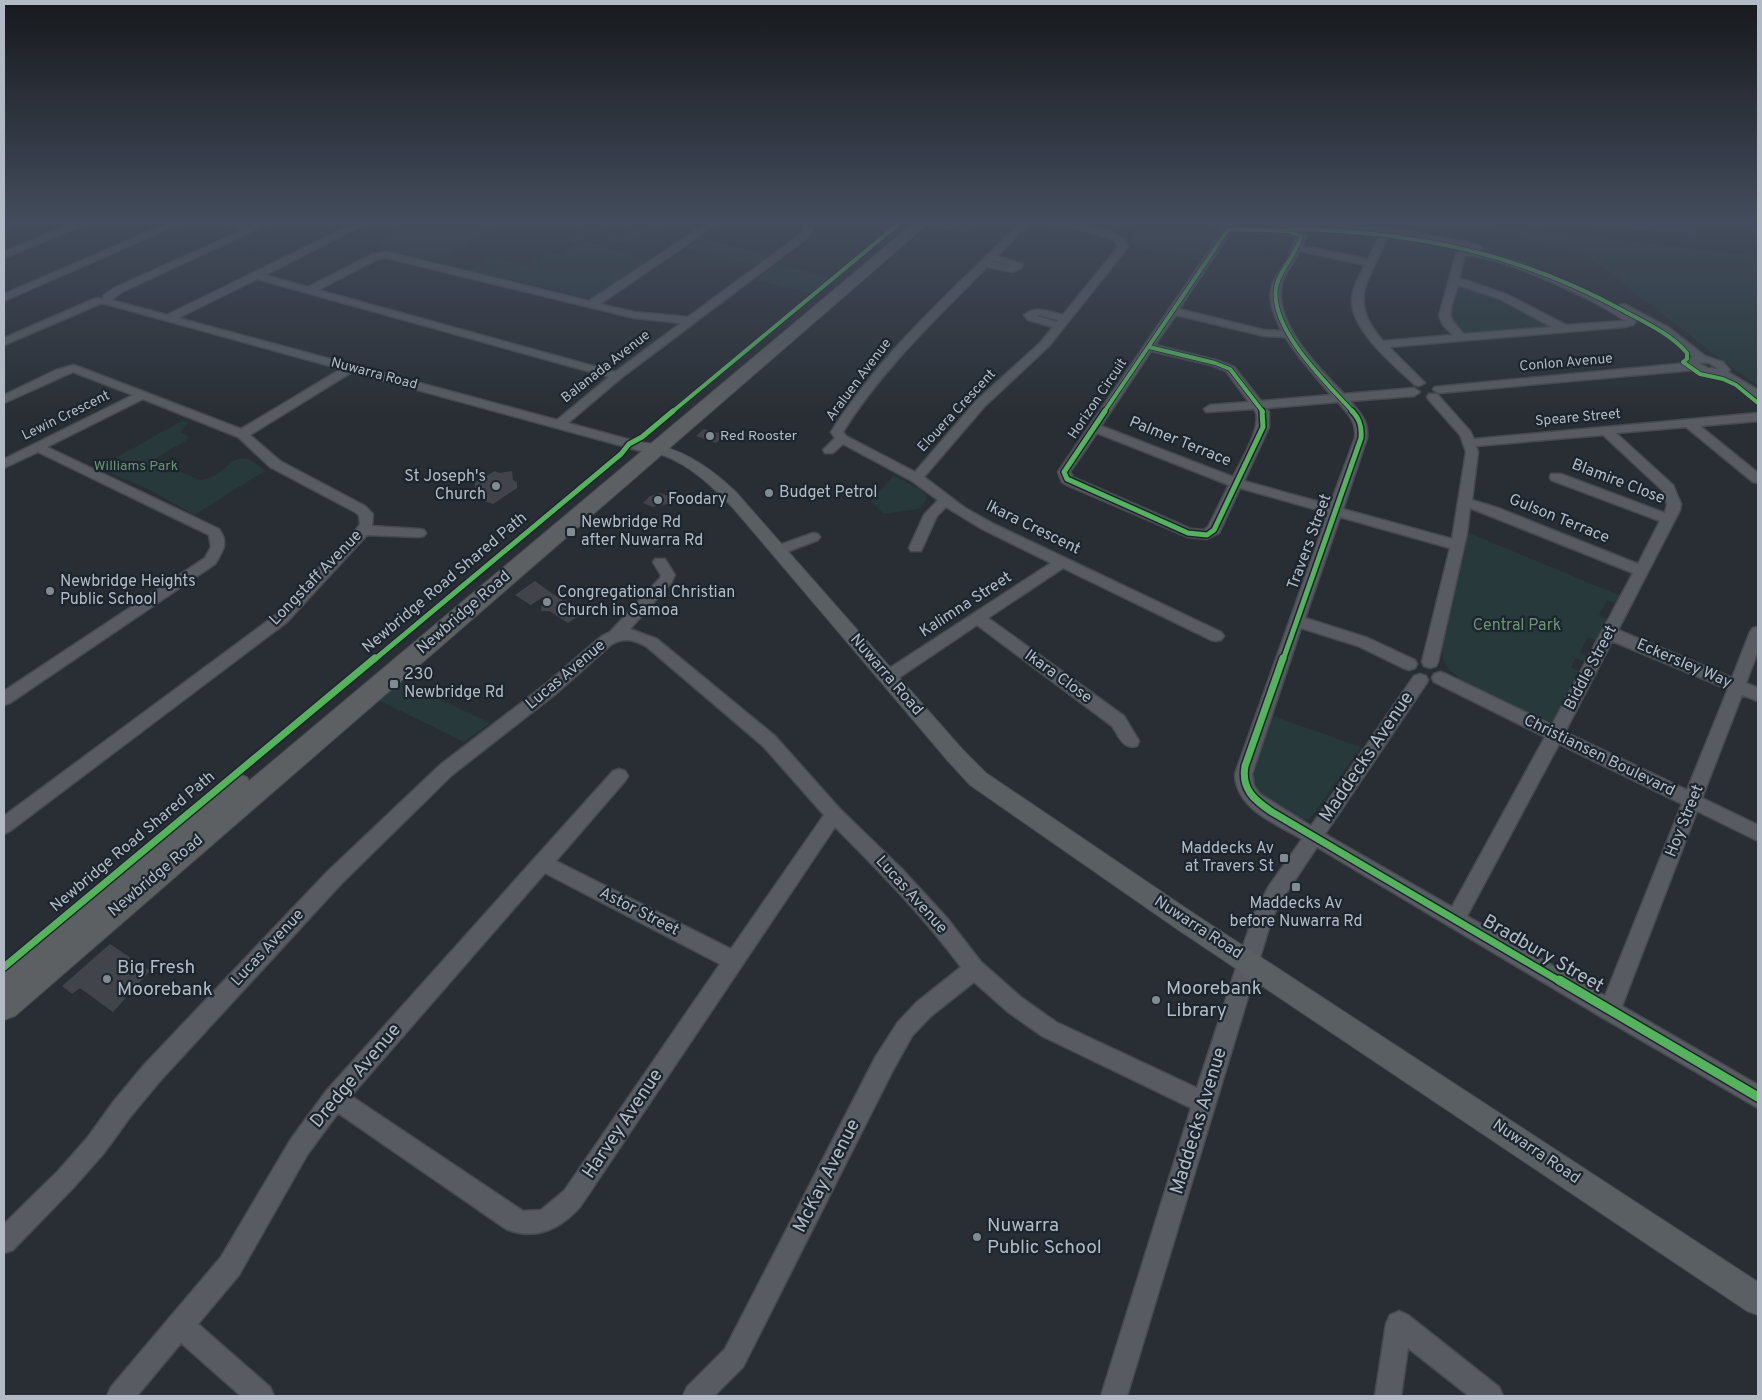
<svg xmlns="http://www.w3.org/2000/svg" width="1762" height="1400" font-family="Overpass,sans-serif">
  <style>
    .green { fill: #27393a }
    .water { fill: #384a5d }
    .building { fill: #41454b }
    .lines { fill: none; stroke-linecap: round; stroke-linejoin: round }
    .minor-casing { stroke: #464a4f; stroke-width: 3 }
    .major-casing { stroke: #464b51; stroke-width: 2 }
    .highway-casing { stroke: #454a4f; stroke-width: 2 }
    .minor { fill: #585c62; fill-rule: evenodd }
    .major { fill: #5a5f64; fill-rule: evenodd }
    .highway { fill: #5d6063; fill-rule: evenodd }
    .cycleway-far3-casing { stroke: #1c252e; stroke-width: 5.5 }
    .cycleway-far2-casing { stroke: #1c252e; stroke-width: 8 }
    .cycleway-far1-casing { stroke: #1c252e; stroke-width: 10 }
    .cycleway-casing { stroke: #1c252e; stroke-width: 12 }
    .cycleway-far3 { stroke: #56b35d; stroke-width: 4 }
    .cycleway-far2 { stroke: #56b35d; stroke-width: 5 }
    .cycleway-far1 { stroke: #56b35d; stroke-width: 7 }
    .cycleway { stroke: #56b35d; stroke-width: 9 }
    .poi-dot { fill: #828a92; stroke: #1c252e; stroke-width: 2 }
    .labels { text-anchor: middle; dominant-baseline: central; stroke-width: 4.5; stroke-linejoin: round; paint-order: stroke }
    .far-street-label { font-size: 14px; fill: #b2bbc5; stroke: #1c252e }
    .far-poi-label { font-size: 14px; fill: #b2bbc5; stroke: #1c252e; text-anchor: start }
    .far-park-label { font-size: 14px; fill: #6b9473; stroke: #1c252e }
    .street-label { font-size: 16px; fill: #b2bbc5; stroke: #1c252e }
    .poi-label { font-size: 16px; fill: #b2bbc5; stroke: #1c252e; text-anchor: start }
    .park-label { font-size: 16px; fill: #6b9473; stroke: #1c252e }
    .near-street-label { font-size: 19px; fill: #b2bbc5; stroke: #1c252e }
    .near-poi-label { font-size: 19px; fill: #b2bbc5; stroke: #1c252e; text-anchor: start }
  </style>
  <rect width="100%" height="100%" fill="#292e34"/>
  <g class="green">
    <path d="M416 221H507L503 223 498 222 479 232 485 234 448 254 430 260 391 252 380 240Z"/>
    <path d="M577 221H605L593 228 621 237 638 226 620 221H657L665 223 628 244 593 235 577 244 565 241 582 232Z"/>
    <path d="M1147 221H1185L1232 227 1203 261 1129 246 1126 241 1132 239Z"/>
    <path d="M1310 221H1450L1758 256V386L1715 355 1588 256 1486 228Z"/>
    <path d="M702 238 768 255 753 266 687 249Z"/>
    <path d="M586 241 647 261 594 297 589 298 470 270 490 258 526 266 549 253 559 255Z"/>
    <path d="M777 264 832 278 812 294 756 280Z"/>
    <path d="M1459 284 1484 291 1553 326 1469 335C1442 330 1451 304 1456 286Z"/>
    <path d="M183 420 187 421V424L180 432 190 438 153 460 200 480C230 477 233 439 265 471L194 515 148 489 98 468Z"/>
    <path d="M894 475 919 489 926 495V500L919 509 884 514 871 501Z"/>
    <path d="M1467 532 1621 596 1617 604 1607 600 1599 615 1608 619 1597 641 1588 637 1580 652 1589 657 1586 662 1576 658 1571 667 1581 672 1557 719 1550 722 1540 720C1517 709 1449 683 1443 658 1442 655 1443 650 1443 646Z"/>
    <path d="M401 681 490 723 464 742 378 700Z"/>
    <path d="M1270 715 1361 747 1310 819C1287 824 1263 798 1250 782L1252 770Z"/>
  </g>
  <path class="water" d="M1558 221H1695L1696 236Z"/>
  <g class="building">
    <path d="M933 221H965L975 223 965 233 929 225Z"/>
    <path d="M704 429 708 430 725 435 716 443 696 436Z"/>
    <path d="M495 471 499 473 512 471 513 480 517 482V488L493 504 475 498V482Z"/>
    <path d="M660 493 673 498 667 504 653 507 643 503 650 496Z"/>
    <path d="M535 581 550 592 583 613 568 623 549 611H541L543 597 531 605 515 595Z"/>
    <path d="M110 944 150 971 113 1012 80 988 72 994 62 986Z"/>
  </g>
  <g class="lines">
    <defs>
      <g id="minor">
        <path d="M80 221H93L4 258V252Z"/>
        <path d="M174 221H186L4 301V294Z"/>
        <path d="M227 221H238L249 227 262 221H274L122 292 111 300 167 315 359 221H371L265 275 308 287 373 254 387 252 589 301 710 221H721L600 304 634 312 688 317 801 234 804 221H814L813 230 807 238 621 378 568 423 645 444 647 447 645 450H637L352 372 250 435 280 461 365 506 373 514 372 526 419 529 424 530 426 533 424 536 419 537 367 535 287 622 10 831 4 834V816L277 614 318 569 353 534 360 524 359 515 355 512 270 467 238 437 143 399 47 447 219 529C229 543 223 551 215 564L10 703 4 705V691L205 558 211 547 209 535 38 452 4 468V459L133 395 73 372 4 403V395L56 370 74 365 241 429 341 369 102 303 4 345V338L94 299 98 298 103 300V296L114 288 241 231ZM387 258 634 318 681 323 615 372 318 290 378 259ZM257 279 609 377 557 420 178 318Z"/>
        <path d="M1022 221H1031L998 256 1022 264V268L1012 272 987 267C936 319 882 369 843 432L846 436 915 472 976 401 1041 342 1053 327 1028 320 1024 315C1035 305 1050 312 1063 315L1118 247 1114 241 1106 237 1044 221C1059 221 1110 228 1121 237 1124 239 1126 244 1128 247L1049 346 984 407 924 477 965 508 992 523 1221 632 1224 636 1221 640 1216 641 1211 640 1063 568 988 618 1124 716 1139 741 1137 746C1123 750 1119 736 1112 726L977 625 894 681 888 683 882 681 880 677 882 673 1051 563 982 529 946 507 937 516 921 551H911L909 548 924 515 938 500 912 481 843 444 833 453H825L823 450 835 438 831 432C882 351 956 287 1022 221ZM993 261 1010 265 1011 266 992 262ZM1039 315 1058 320 1057 322 1037 316Z"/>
        <path d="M1211 221H1243L1248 224 1244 227 1288 228 1304 234 1306 236 1303 246 1368 259 1377 240 1384 233 1285 228 1280 225C1287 219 1305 222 1314 223 1371 225 1426 232 1481 246L1483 248 1478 251 1521 263 1617 307 1622 304 1626 305 1668 327 1705 356 1723 362 1730 370 1728 372 1758 390V399L1718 376 1704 374 1694 370 1439 393 1435 391 1433 389 1435 387 1688 363 1689 359 1693 357 1671 338 1632 316 1636 321 1633 325 1624 327 1389 347 1425 383 1419 386 1415 385C1395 366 1351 330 1352 301 1352 288 1360 275 1365 265L1300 251C1294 262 1283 275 1281 288 1276 326 1320 369 1344 394L1414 388 1420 392 1414 396 1350 401C1360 413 1369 421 1367 438L1343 509 1452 539 1466 452 1460 435 1429 400 1427 397 1429 394H1437L1470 431 1474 439 1758 413V421L1700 426 1758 473V483L1753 482 1686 427 1616 433 1673 485 1681 504 1680 510 1618 630 1732 678 1750 632 1753 628 1758 627V651L1746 683 1758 688V701L1742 695 1702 798 1758 825V841L1697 811 1622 1006 1758 1085V1108L1603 1018 1317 847 1283 898 1272 918 1127 1396H1101L1191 1108 1042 1036 1008 1012 974 982 931 1016 912 1036 892 1072 743 1367 714 1396H683L687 1387 725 1349 876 1056 898 1022 917 1002 961 967C923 916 880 872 835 827L580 1207C560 1229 535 1241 506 1229L338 1113 307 1155 239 1275 198 1324 270 1387 274 1396H241L181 1343 137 1396H107L111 1387 221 1257 291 1139 327 1090 613 771 619 769 625 771 628 776 625 781 556 861 731 949 824 815 763 746 647 647C635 640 625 637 612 644L558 692 452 775 341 884 160 1081 130 1117 104 1153 74 1187 13 1250 4 1253V1224L58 1171 88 1137 114 1101 144 1065 327 872 440 765 546 684 602 636 610 632 660 578 661 575 653 562 655 559H665L675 575 671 583 630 629 657 639 775 736 840 809 902 869 947 918 981 962 1022 998 1056 1022 1197 1088 1253 916 1269 886 1302 839C1276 824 1236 809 1235 774L1328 513 1240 488 1219 533 1207 539 1188 537 1067 485 1062 482 1058 472 1224 229 1239 226 1215 224ZM1234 232 1287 234 1296 237C1287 278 1253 277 1282 331L1264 330 1179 309 1230 233ZM1399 235 1473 250 1461 251 1456 254 1439 316 1443 325 1453 335 1383 341C1347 299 1368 283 1386 241L1391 236ZM1465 256C1494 253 1602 302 1625 321L1566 325 1508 295 1459 278ZM1458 285 1500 299 1552 327 1464 334C1443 313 1451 312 1458 285ZM1176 315 1264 336 1285 337 1300 358 1331 395 1261 401 1234 367 1219 361 1155 345ZM1151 351 1211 365 1226 371 1249 402 1210 405 1204 409 1206 412 1254 409C1265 423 1240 462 1233 477L1101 426ZM1699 363H1709L1718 369 1708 368ZM1338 402C1348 414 1357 421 1355 438L1330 505 1244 481 1269 427V412L1266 408ZM1097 433 1229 485 1208 527 1204 530 1191 529 1073 477 1070 472ZM1603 435 1662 490 1667 504 1665 513 1561 474H1551L1550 477 1551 480 1660 521 1638 564 1498 508 1472 500 1478 452 1476 446ZM1470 508 1633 573 1552 725 1446 674 1440 672 1434 674 1432 678 1434 682 1545 737 1452 907 1325 834 1426 684 1428 680 1426 676 1420 674 1414 676 1311 826 1260 794 1254 786 1252 774 1301 628 1358 646 1403 668 1409 670 1415 668 1417 664 1415 660 1368 638 1305 618 1340 517 1450 548 1422 662 1424 666 1430 668 1436 666 1438 662 1467 533ZM1612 641 1728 689 1687 790 1565 732ZM1559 744 1682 804 1605 996 1467 916ZM545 873 720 964 564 1191 541 1210 523 1211 351 1096Z"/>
        <path d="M813 533 818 534 820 537 818 540 779 555 774 553 772 550 774 547Z"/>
        <path d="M1399 1311 1408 1315 1499 1387 1503 1396H1469L1408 1348 1401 1396H1375L1386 1324 1390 1315Z"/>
      </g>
      <path id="major" d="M641 442C680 447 707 465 735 491L962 749 986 773 1193 913 1758 1282V1315L1747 1311 1177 929 970 785 948 761 734 509C714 488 691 465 662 455 654 453 644 452 636 450L633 447 636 444Z"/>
      <path id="highway" d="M916 221H931L15 1016 4 1020V963L229 777 238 774 247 777 249 781Z"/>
    </defs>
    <use href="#minor" class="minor-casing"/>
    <use href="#major" class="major-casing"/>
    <use href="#highway" class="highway-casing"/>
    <use href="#minor" class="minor"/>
    <use href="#major" class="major"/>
    <use href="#highway" class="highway"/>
    <defs>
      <g id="cycleway-far3">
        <path d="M1289 229C1411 231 1516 252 1624 311 1646 323 1671 334 1687 353V359L1683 362 1700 374 1723 379 1736 385 1758 403"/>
        <path d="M1149 347 1215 363 1230 369 1263 412"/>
        <path d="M672 412 902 221"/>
        <path d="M1104 412 1227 231 1234 229 1288 231 1301 236C1297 255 1279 269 1276 288 1270 330 1327 383 1353 412"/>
      </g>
      <g id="cycleway-far2">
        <path d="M1105 411 1064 472 1067 479 1188 533 1207 535 1214 530 1263 427 1262 411"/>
        <path d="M374 660 621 454 629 444 642 437 673 411"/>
        <path d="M1283 660 1361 438C1362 427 1360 419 1352 411"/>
      </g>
      <g id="cycleway-far1">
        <path d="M1283 658 1245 766C1241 789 1254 800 1272 812L1561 982"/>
        <path d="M4 967 375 658"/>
      </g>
      <path id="cycleway" d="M1559 980 1758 1097"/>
    </defs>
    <use href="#cycleway-far3" class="cycleway-far3-casing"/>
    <use href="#cycleway-far2" class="cycleway-far2-casing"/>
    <use href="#cycleway-far1" class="cycleway-far1-casing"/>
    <use href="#cycleway" class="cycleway-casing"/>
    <use href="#cycleway-far3" class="cycleway-far3"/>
    <use href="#cycleway-far2" class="cycleway-far2"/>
    <use href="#cycleway-far1" class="cycleway-far1"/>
    <use href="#cycleway" class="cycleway"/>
  </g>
  <linearGradient id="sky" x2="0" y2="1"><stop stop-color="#17191d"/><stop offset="0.53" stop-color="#434c5c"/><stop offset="1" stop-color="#434c5c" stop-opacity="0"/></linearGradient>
  <rect width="1762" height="417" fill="url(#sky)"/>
  <g class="poi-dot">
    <circle cx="710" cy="436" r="5"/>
    <circle cx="496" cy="486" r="5"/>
    <circle cx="769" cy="493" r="5"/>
    <circle cx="658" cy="500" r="5"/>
    <rect x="566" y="527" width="10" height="10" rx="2.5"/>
    <circle cx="50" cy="591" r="5"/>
    <circle cx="547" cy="602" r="5"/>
    <rect x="389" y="679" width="10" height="10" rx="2.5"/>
    <rect x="1279" y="853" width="10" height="10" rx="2.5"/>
    <rect x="1291" y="882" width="10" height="10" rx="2.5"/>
    <circle cx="107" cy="979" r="5"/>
    <circle cx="1156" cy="1000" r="5"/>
    <circle cx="977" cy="1237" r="5"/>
  </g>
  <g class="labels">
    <g class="far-street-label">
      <text transform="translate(1566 363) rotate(-5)">Conlon Avenue</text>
      <text transform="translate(606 367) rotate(-38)">Balanada Avenue</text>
      <text transform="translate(374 374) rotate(15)">Nuwarra Road</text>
      <text transform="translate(859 380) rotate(-53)">Araluen Avenue</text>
      <text transform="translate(1098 399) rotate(-56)">Horizon Circuit</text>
      <text transform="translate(957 411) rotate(-47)">Elouera Crescent</text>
      <text transform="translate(66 416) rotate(-26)">Lewin Crescent</text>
      <text transform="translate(1578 418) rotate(-5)">Speare Street</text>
    </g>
    <g class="far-poi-label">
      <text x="720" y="436">Red Rooster</text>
    </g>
    <g class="far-park-label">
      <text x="136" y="466">Williams Park</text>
    </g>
    <g class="street-label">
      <text transform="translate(1180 442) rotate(22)">Palmer Terrace</text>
      <text transform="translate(1618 482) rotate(21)">Blamire Close</text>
      <text transform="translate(1559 519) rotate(22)">Gulson Terrace</text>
      <text transform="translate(1033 528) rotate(26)">Ikara Crescent</text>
      <text transform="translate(1310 542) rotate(-70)">Travers Street</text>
      <text transform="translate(316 578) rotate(-46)">Longstaff Avenue</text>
      <text transform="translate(445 583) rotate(-40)">Newbridge Road Shared Path</text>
      <text transform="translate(966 605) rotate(-33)">Kalimna Street</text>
      <text transform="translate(464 613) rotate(-41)">Newbridge Road</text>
      <text transform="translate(1684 664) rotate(23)">Eckersley Way</text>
      <text transform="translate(1591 668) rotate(-62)">Biddle Street</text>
      <text transform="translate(566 675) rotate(-40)">Lucas Avenue</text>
      <text transform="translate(886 675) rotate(49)">Nuwarra Road</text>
      <text transform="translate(1058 677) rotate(36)">Ikara Close</text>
      <text transform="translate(1599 756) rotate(26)">Christiansen Boulevard</text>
      <text transform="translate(1685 821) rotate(-68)">Hoy Street</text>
      <text transform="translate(133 842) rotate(-40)">Newbridge Road Shared Path</text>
      <text transform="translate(156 876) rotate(-40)">Newbridge Road</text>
      <text transform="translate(911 895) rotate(48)">Lucas Avenue</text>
      <text transform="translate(639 912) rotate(27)">Astor Street</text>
      <text transform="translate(1198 928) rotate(33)">Nuwarra Road</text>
      <text transform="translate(268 948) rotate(-47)">Lucas Avenue</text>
      <text transform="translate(1536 1152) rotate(34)">Nuwarra Road</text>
    </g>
    <g class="poi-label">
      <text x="486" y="477" text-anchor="end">St Joseph's<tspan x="486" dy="18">Church</tspan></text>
      <text x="779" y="493">Budget Petrol</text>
      <text x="668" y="500">Foodary</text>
      <text x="581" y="523">Newbridge Rd<tspan x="581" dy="18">after Nuwarra Rd</tspan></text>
      <text x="60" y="582">Newbridge Heights<tspan x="60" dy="18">Public School</tspan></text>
      <text x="557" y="593">Congregational Christian<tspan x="557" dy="18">Church in Samoa</tspan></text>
      <text x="404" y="675">230<tspan x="404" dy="18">Newbridge Rd</tspan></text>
      <text x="1274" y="849" text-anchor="end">Maddecks Av<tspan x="1274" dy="18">at Travers St</tspan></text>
      <text x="1296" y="904" text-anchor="middle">Maddecks Av<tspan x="1296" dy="18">before Nuwarra Rd</tspan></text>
    </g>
    <g class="park-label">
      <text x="1517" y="626">Central Park</text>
    </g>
    <g class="near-street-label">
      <text transform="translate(1367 757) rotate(-56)">Maddecks Avenue</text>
      <text transform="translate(1543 954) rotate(30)">Bradbury Street</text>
      <text transform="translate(356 1076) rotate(-50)">Dredge Avenue</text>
      <text transform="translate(1199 1121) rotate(-73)">Maddecks Avenue</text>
      <text transform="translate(623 1124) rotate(-56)">Harvey Avenue</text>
      <text transform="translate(827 1176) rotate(-63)">McKay Avenue</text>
    </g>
    <g class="near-poi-label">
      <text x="117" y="968">Big Fresh<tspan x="117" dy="22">Moorebank</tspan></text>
      <text x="1166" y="989">Moorebank<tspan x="1166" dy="22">Library</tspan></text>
      <text x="987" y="1226">Nuwarra<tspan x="987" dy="22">Public School</tspan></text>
    </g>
  </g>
  <rect width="1762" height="1400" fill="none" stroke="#b2bbc5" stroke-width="10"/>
</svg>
